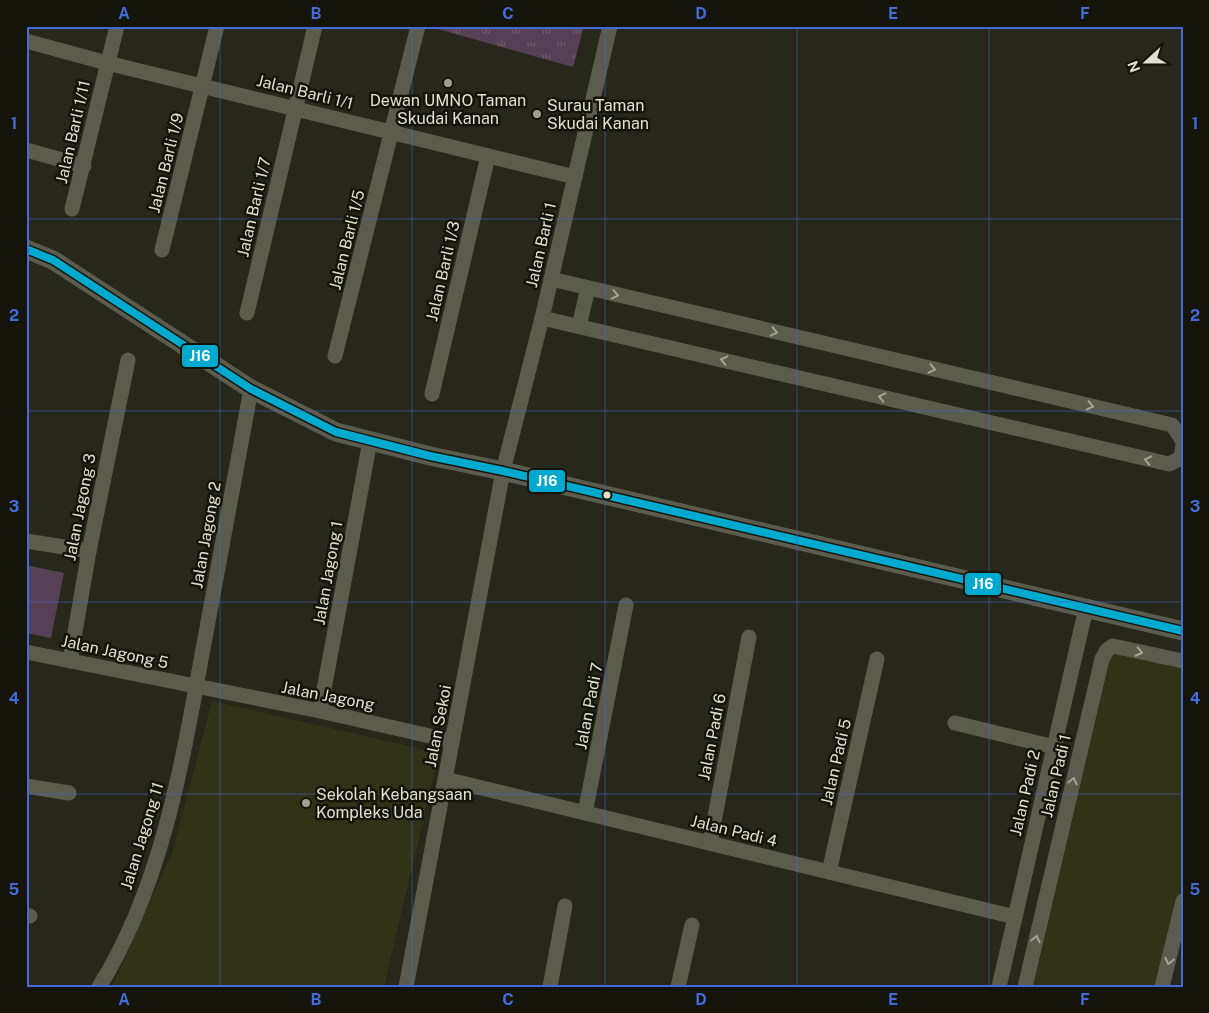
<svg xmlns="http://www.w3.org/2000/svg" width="1209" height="1013" font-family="'Public Sans',sans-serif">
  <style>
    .built { fill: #323217 }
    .grass { fill: #574055 }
    .park { fill: url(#park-tufts) }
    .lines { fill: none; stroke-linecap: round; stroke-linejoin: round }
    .minor { stroke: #5c5c4e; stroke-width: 15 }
    .tertiary { stroke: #5c5c4e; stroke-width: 19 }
    .bus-1-casing { stroke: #14140a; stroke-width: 11 }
    .bus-1 { stroke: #00a9ce; stroke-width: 8 }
    .oneway { stroke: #a4a597 }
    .grid { fill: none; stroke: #446bd7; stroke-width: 1; stroke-opacity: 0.55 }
    .poi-dot { fill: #9f9f92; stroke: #14140a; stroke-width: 2 }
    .bus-dot { fill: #dfe0d2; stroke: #14140a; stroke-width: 2 }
    .labels { text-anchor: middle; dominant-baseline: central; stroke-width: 5; stroke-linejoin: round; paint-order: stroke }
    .street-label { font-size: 16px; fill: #dfe0d2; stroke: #14140a }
    .poi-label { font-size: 16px; fill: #dfe0d2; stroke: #14140a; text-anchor: start }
    .line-badge { stroke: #14140a; stroke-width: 2 }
    .badge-label { font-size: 14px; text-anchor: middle; font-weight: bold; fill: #fff }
    .neatline { fill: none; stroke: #446bd7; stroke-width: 2 }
    .grid-label { font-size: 16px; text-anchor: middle; font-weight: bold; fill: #446bd7 }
  </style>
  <defs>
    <pattern id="park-tufts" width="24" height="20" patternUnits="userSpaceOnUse" patternTransform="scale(1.25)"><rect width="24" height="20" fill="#574055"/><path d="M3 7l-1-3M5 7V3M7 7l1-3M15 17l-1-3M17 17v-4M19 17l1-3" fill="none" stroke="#6f5b6d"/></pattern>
  </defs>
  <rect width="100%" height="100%" fill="#27271b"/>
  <g class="built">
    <path d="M1112 641 1183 657V880L1157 987H1030Z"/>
    <path d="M212 701 439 753 384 987H112L172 853Z"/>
  </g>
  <path class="grass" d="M26 565 64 573 51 638 26 633Z"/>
  <path class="park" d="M434 26H584L573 67 434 28Z"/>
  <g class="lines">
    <g class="minor">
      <path d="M26 41 107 63 575 177"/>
      <path d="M26 150 84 166"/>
      <path d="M72 209 117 26"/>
      <path d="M162 250 217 26"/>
      <path d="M551 279 1172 425 1183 441"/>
      <path d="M247 313 315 26"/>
      <path d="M542 318 1169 464 1181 458 1183 444"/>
      <path d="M579 326 588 288"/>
      <path d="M335 356 418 26"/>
      <path d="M432 394 488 156"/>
      <path d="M26 541 89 551"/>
      <path d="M26 652 320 711 452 741"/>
      <path d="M70 661 89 551 128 360"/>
      <path d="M320 711 370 441"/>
      <path d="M955 723 1054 747"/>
      <path d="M445 779 1015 917"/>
      <path d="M26 786 69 793"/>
      <path d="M585 813 626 605"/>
      <path d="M710 843 749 637"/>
      <path d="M829 872 877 659"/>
      <path d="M26 915 30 916"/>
      <path d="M99 987C162 886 182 764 203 649 219 563 235 476 251 389"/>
      <path d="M406 987 503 471 542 318 610 26"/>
      <path d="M550 987 565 906"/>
      <path d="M678 987 692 925"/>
      <path d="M999 987 1086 608"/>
      <path d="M1025 987 1102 659 1107 650 1113 646 1183 661"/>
      <path d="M1162 987 1183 901"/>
    </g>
    <path class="tertiary" d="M26 249 53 260 251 389 336 432 430 456 503 471 1183 631"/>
    <defs>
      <path id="bus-1" d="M26 249 53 260 251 389 336 432 430 456 503 471 1183 631"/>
    </defs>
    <use href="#bus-1" class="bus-1-casing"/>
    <use href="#bus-1" class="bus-1"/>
  </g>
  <defs><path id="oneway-chevron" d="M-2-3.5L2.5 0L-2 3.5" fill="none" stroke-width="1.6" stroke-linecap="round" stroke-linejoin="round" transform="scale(1.25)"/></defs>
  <g class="oneway">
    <use href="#oneway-chevron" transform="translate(615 295) rotate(13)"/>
    <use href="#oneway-chevron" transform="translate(774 332) rotate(13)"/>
    <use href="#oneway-chevron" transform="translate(724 360) rotate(-167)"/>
    <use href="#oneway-chevron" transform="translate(932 369) rotate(13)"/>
    <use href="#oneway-chevron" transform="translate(882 397) rotate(-167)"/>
    <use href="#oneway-chevron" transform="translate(1090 406) rotate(13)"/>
    <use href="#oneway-chevron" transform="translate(1148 460) rotate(-167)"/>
    <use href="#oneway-chevron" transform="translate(1139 652) rotate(12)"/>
    <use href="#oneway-chevron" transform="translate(1073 781) rotate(-77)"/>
    <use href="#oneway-chevron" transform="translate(1036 939) rotate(-77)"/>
    <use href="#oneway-chevron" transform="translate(1169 961) rotate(103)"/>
  </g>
  <path class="grid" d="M220 26V987M412 26V987M605 26V987M797 26V987M989 26V987M26 219H1183M26 411H1183M26 602H1183M26 794H1183"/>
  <g class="poi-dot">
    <circle cx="448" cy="83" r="5"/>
    <circle cx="537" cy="114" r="5"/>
    <circle cx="306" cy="803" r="5"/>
  </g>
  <circle class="bus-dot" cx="607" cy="495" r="4.5"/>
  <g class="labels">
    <g class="street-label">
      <text transform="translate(305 92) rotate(14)">Jalan Barli 1/1</text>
      <text transform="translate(73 132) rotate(-77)">Jalan Barli 1/11</text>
      <text transform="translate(166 163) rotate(-76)">Jalan Barli 1/9</text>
      <text transform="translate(254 207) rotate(-77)">Jalan Barli 1/7</text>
      <text transform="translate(347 240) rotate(-76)">Jalan Barli 1/5</text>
      <text transform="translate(541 245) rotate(-77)">Jalan Barli 1</text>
      <text transform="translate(443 271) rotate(-77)">Jalan Barli 1/3</text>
      <text transform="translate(80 507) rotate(-79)">Jalan Jagong 3</text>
      <text transform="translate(206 535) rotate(-80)">Jalan Jagong 2</text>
      <text transform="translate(328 573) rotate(-80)">Jalan Jagong 1</text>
      <text transform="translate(115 652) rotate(12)">Jalan Jagong 5</text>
      <text transform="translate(328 696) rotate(11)">Jalan Jagong</text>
      <text transform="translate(589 706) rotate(-79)">Jalan Padi 7</text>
      <text transform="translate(438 726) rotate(-79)">Jalan Sekoi</text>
      <text transform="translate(712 737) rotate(-79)">Jalan Padi 6</text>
      <text transform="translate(836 762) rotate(-77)">Jalan Padi 5</text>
      <text transform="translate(1056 776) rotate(-77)">Jalan Padi 1</text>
      <text transform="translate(1025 793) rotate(-77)">Jalan Padi 2</text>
      <text transform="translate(734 831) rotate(14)">Jalan Padi 4</text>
      <text transform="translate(142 836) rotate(-73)">Jalan Jagong 11</text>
    </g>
    <g class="poi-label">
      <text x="448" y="100" text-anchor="middle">Dewan UMNO Taman<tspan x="448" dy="18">Skudai Kanan</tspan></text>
      <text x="547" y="105">Surau Taman<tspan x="547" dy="18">Skudai Kanan</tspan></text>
      <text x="316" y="794">Sekolah Kebangsaan<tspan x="316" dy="18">Kompleks Uda</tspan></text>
    </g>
  </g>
  <g class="line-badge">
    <rect x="181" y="344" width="38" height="24" rx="5" fill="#00a9ce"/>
    <rect x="528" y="469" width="38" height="24" rx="5" fill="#00a9ce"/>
    <rect x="964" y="572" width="38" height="24" rx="5" fill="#00a9ce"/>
  </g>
  <g class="badge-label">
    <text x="200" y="361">J16</text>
    <text x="547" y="486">J16</text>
    <text x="983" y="589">J16</text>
  </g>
  <rect width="1209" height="1013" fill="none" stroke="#14140a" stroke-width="55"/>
  <g transform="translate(1146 62) rotate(249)" stroke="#14140a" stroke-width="4" paint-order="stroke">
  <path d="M0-4L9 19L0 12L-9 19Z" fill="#dfe0d2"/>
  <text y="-8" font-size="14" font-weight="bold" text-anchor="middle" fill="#dfe0d2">N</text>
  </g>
  <rect x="28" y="28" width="1154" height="958" class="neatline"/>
  <g class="grid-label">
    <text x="124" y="19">A</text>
    <text x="316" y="19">B</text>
    <text x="508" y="19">C</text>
    <text x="701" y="19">D</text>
    <text x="893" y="19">E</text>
    <text x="1085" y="19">F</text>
    <text x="14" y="129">1</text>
    <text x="1195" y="129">1</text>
    <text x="14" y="321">2</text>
    <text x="1195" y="321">2</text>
    <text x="14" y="512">3</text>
    <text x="1195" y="512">3</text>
    <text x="14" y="704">4</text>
    <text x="1195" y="704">4</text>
    <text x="14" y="895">5</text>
    <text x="1195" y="895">5</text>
    <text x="124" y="1005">A</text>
    <text x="316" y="1005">B</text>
    <text x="508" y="1005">C</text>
    <text x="701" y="1005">D</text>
    <text x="893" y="1005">E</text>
    <text x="1085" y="1005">F</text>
  </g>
</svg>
